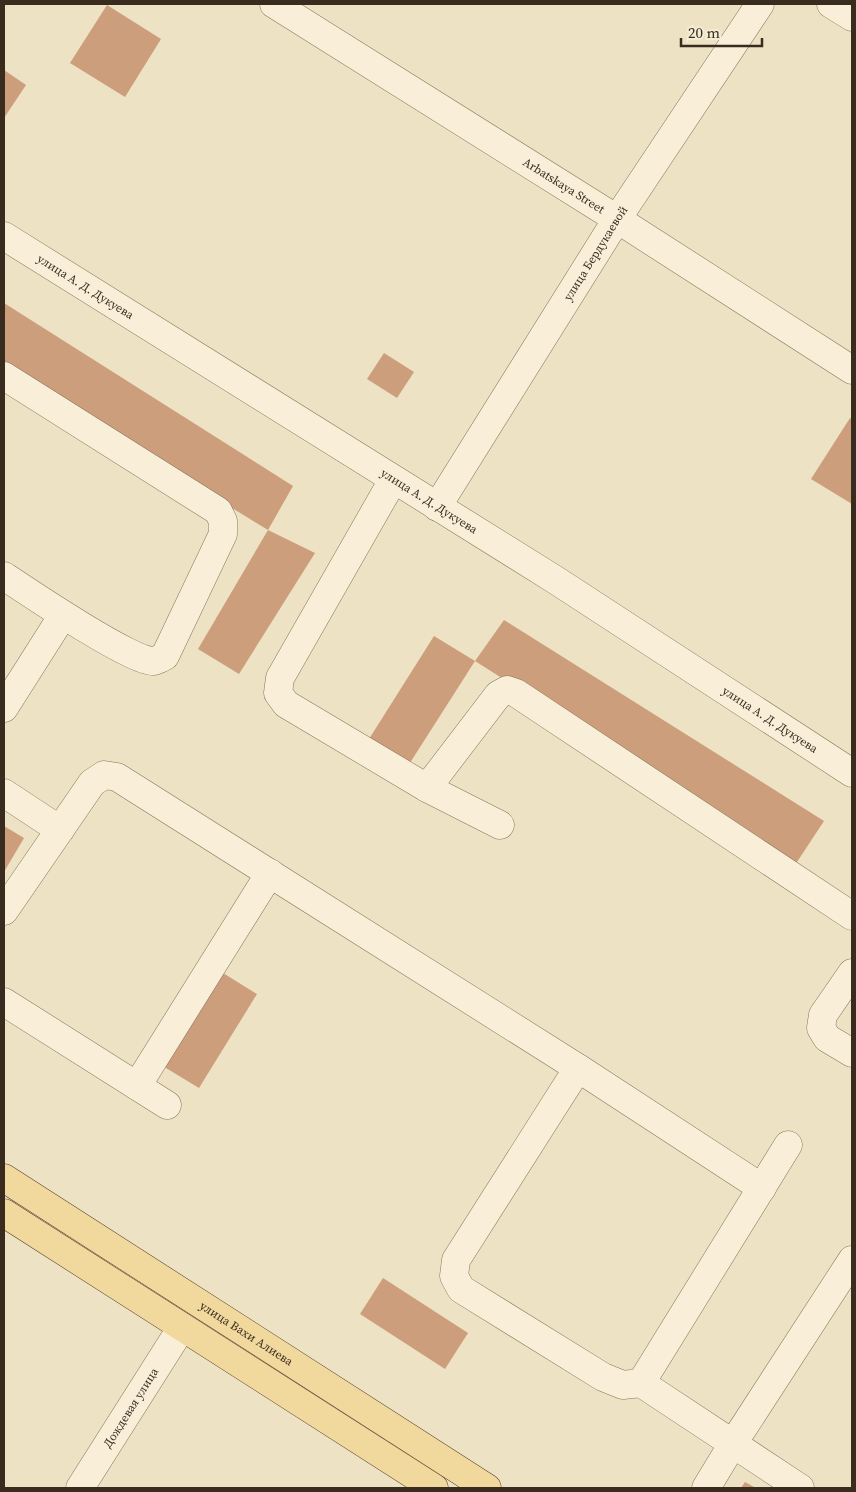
<svg xmlns="http://www.w3.org/2000/svg" width="856" height="1492" font-family="'Source Serif 4',serif">
  <style>
    .building { fill: #cc9e7b }
    .lines { fill: none; stroke-linecap: round; stroke-linejoin: round }
    .minor-casing { stroke: #88745b; stroke-width: 29 }
    .major-casing { stroke: #56422f; stroke-width: 29 }
    .minor { stroke: #f9efd8; stroke-width: 28 }
    .major { stroke: #f1d89d; stroke-width: 28 }
    .labels { text-anchor: middle; dominant-baseline: central; stroke-width: 4.5; stroke-linejoin: round; paint-order: stroke }
    .street-label { font-size: 12px; fill: #392c1f; stroke: #f5ecd4 }
  </style>
  <rect width="100%" height="100%" fill="#eee2c4"/>
  <g class="building">
    <path d="M107 5 161 39 125 97 70 63Z"/>
    <path d="M4 70 26 85 4 118Z"/>
    <path d="M4 303 293 486 268 530 4 368Z"/>
    <path d="M384 353 414 372 397 398 367 379Z"/>
    <path d="M850 418 852 419V504L811 479Z"/>
    <path d="M268 530 315 553 239 674 198 649Z"/>
    <path d="M504 620 824 821 795 865 475 661 408 766 369 739 434 636 475 661Z"/>
    <path d="M4 826 24 838 4 872Z"/>
    <path d="M215 968 257 994 199 1088 156 1062Z"/>
    <path d="M383 1278 468 1333 445 1369 360 1314Z"/>
    <path d="M745 1482 756 1488H741Z"/>
  </g>
  <g class="lines">
    <defs>
      <g id="minor">
        <path id="s1" d="M274 4 617 219 852 370"/>
        <path d="M831 4 852 17"/>
        <path id="s2" d="M4 236 554 579 852 773"/>
        <path d="M4 376 218 511 223 521V534L165 656C162 658 157 660 154 661 135 664 25 590 4 576"/>
        <path d="M393 480 280 678 278 693 286 704 427 788 500 825"/>
        <path id="s3" d="M437 507 617 219 760 4"/>
        <path d="M4 708 63 615"/>
        <path d="M427 788 498 695 507 690 516 693 852 916"/>
        <path d="M4 793 60 830"/>
        <path d="M4 911 92 783 104 775 117 777 578 1068 456 1260 454 1276 461 1289 603 1377 623 1385 641 1383 788 1145"/>
        <path d="M852 973 823 1015 821 1028 827 1038 852 1053"/>
        <path d="M4 1002 167 1105"/>
        <path d="M578 1068 762 1188"/>
        <path d="M137 1086 270 873"/>
        <path d="M641 1383 800 1488"/>
        <path id="s4" d="M80 1488 182 1327"/>
        <path d="M706 1488 732 1445 852 1260"/>
      </g>
      <g id="major">
        <path id="s5" d="M4 1178 487 1488"/>
        <path d="M4 1213 434 1488"/>
      </g>
    </defs>
    <use href="#minor" class="minor-casing"/>
    <use href="#major" class="major-casing"/>
    <use href="#minor" class="minor"/>
    <use href="#major" class="major"/>
  </g>
  <g class="labels">
    <g class="street-label">
      <text stroke="none"><textPath href="#s1" startOffset="342">Arbatskaya Street</textPath></text>
      <text stroke="none"><textPath href="#s3" startOffset="299">улица Бердукаевой</textPath></text>
      <text stroke="none"><textPath href="#s2" startOffset="96">улица А. Д. Дукуева</textPath></text>
      <text stroke="none"><textPath href="#s2" startOffset="501">улица А. Д. Дукуева</textPath></text>
      <text stroke="none"><textPath href="#s2" startOffset="906">улица А. Д. Дукуева</textPath></text>
      <text stroke="none"><textPath href="#s5" startOffset="288">улица Вахи Алиева</textPath></text>
      <text stroke="none"><textPath href="#s4" startOffset="95">Дождевая улица</textPath></text>
    </g>
  </g>
  <rect width="856" height="1492" fill="none" stroke="#392c1f" stroke-width="10"/>
  <path d="M681 38v8h81v-8" fill="none" stroke="#392c1f" stroke-width="2.5"/>
  <text x="688" y="38" font-size="15" fill="#392c1f" stroke="#f5ecd4" stroke-width="4" paint-order="stroke">20 m</text>
</svg>
